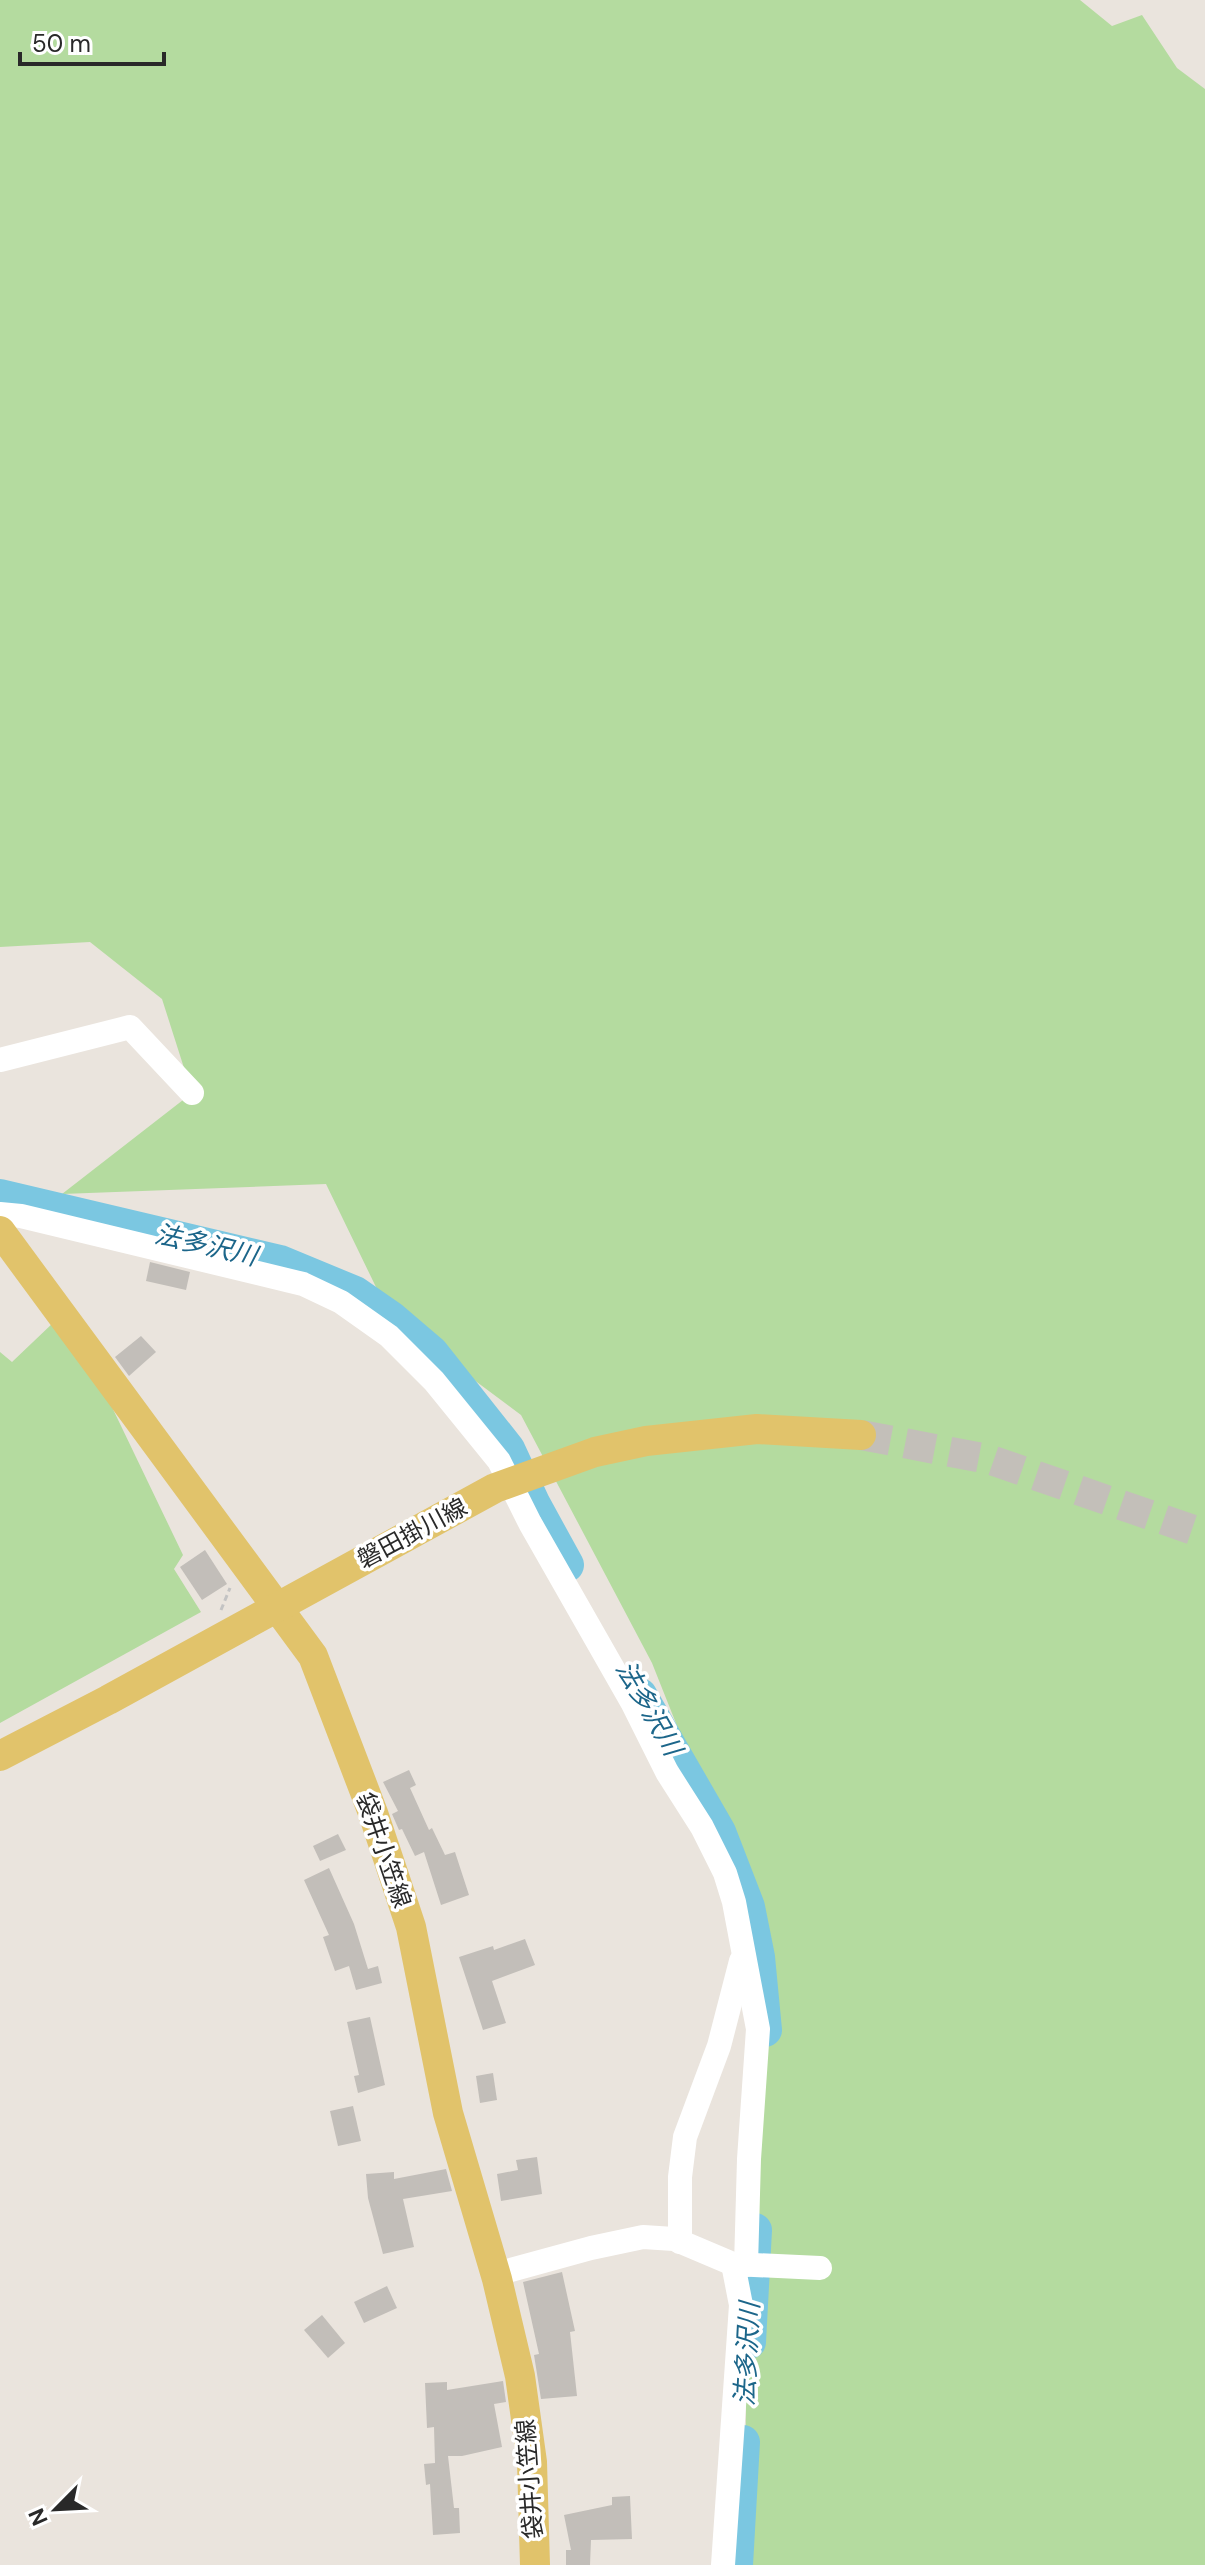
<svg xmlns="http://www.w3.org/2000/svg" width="1205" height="2565" font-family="'DM Sans','Noto Sans JP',sans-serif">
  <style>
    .green { fill: #b4db9f }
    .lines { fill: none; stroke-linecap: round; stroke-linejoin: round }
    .river { stroke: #7bc7e1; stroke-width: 34 }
    .building { fill: #c2beb9 }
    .major-tunnel { stroke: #c3bfb9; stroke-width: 30; stroke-dasharray: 30 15; stroke-linecap: butt }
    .path { stroke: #c3c3c3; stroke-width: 3; stroke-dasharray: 6 4; stroke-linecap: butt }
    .minor { stroke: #fff; stroke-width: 24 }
    .major { stroke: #e1c36b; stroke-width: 30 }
    .labels { text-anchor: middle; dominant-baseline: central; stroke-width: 7; stroke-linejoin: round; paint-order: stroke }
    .street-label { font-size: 24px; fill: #292929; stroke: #fff }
    .water-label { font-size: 26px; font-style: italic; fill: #1c668a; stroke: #fff }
  </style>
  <rect width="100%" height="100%" fill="#eae4dd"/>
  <g class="green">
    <path d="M0 0H1080L1112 26 1142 15 1177 68 1205 89V2565H745L746 2397 758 2029 726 1849 652 1663 521 1415 391 1318 326 1184 62 1194 192 1093 162 999 90 942 0 947Z"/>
    <path d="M54 1322 110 1403 183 1555 174 1569 201 1612 0 1723V1352L12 1362Z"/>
  </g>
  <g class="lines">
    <g class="river">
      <path d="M0 1196 280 1262 355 1293 391 1318 432 1353 508 1449 533 1503 567 1565"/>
      <path d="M640 1695 719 1832 748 1907 758 1957 765 2030"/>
      <path d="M749 2342 755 2230"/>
      <path d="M736 2565 743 2442"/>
    </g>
  </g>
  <g class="building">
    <path d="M150 1262 190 1272 186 1290 146 1281Z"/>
    <path d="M141 1336 156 1352 129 1376 115 1357Z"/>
    <path d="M205 1550 227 1584 202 1600 180 1567Z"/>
    <path d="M409 1770 416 1785 410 1788 429 1830 432 1828 445 1855 455 1852 469 1895 441 1905 424 1852 415 1856 402 1829 399 1830 392 1814 398 1811 383 1782Z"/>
    <path d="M338 1834 346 1850 320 1861 313 1846Z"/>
    <path d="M329 1868 354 1924 368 1969 378 1966 382 1983 356 1990 349 1966 335 1971 323 1937 329 1935 304 1880Z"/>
    <path d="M525 1939 535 1965 492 1981 506 2023 483 2030 459 1957 493 1946 494 1950Z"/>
    <path d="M370 2017 385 2085 358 2093 354 2076 359 2075 347 2022Z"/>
    <path d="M493 2073 497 2100 480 2103 476 2076Z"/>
    <path d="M353 2106 361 2141 338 2146 330 2111Z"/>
    <path d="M537 2157 542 2194 501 2201 497 2174 518 2170 516 2160Z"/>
    <path d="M446 2169 452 2191 403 2199 414 2247 383 2254 368 2198 366 2174 394 2172V2179Z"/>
    <path d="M562 2272 575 2331 570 2332 577 2396 541 2399 534 2355 539 2354 523 2282Z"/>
    <path d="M387 2286 397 2308 364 2323 354 2302Z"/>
    <path d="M322 2315 345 2343 328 2358 304 2330Z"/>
    <path d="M503 2381 506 2402 494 2404 502 2447 462 2456H448L454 2508H459L460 2533 433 2535 430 2484 426 2485 424 2464 435 2463 434 2427 427 2428 425 2383 447 2382V2390Z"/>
    <path d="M630 2496 632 2539 591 2540 590 2565H566V2550H571L564 2515 612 2505V2497Z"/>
  </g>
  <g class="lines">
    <path class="major-tunnel" d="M861 1435 988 1459 1205 1534"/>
    <path class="path" d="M221 1610 230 1588"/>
    <g class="minor">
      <path d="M0 1060 130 1027 192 1093"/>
      <path d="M0 1214 21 1216 303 1284 341 1302 389 1336 434 1381 499 1461 530 1523 632 1702 667 1772 702 1827 725 1873 734 1902 758 2029 749 2159 746 2265"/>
      <path d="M680 2242V2177L685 2137 719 2046 741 1961"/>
      <path d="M496 2274 591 2248 643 2237 674 2239 733 2264 820 2268"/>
      <path d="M723 2565 741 2305 733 2264"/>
    </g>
    <g class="major">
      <path d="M0 1231 313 1656 373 1813 411 1927 448 2113 497 2279 520 2376 532 2462 535 2565"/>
      <path d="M0 1756 108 1700 495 1488 595 1452 646 1441 757 1429 861 1435"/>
    </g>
  </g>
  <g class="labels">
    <g class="street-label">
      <text transform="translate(412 1533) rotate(-28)">磐田掛川線</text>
      <text transform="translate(384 1850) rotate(71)">袋井小笠線</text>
      <text transform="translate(529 2479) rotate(-94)">袋井小笠線</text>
    </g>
    <g class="water-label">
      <text transform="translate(206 1245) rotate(13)">法多沢川</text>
      <text transform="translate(649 1708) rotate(60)">法多沢川</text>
      <text transform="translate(747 2354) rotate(-87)">法多沢川</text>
    </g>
  </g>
  <g transform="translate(56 2509) rotate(246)" stroke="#ffffff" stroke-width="6" paint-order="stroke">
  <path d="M0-6L14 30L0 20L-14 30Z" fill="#292929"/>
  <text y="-12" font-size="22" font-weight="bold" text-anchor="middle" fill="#292929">N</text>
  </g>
  <path d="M20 52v12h144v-12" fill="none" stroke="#292929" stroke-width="4"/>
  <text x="32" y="52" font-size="24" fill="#292929" stroke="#ffffff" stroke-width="6" paint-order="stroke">50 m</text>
</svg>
